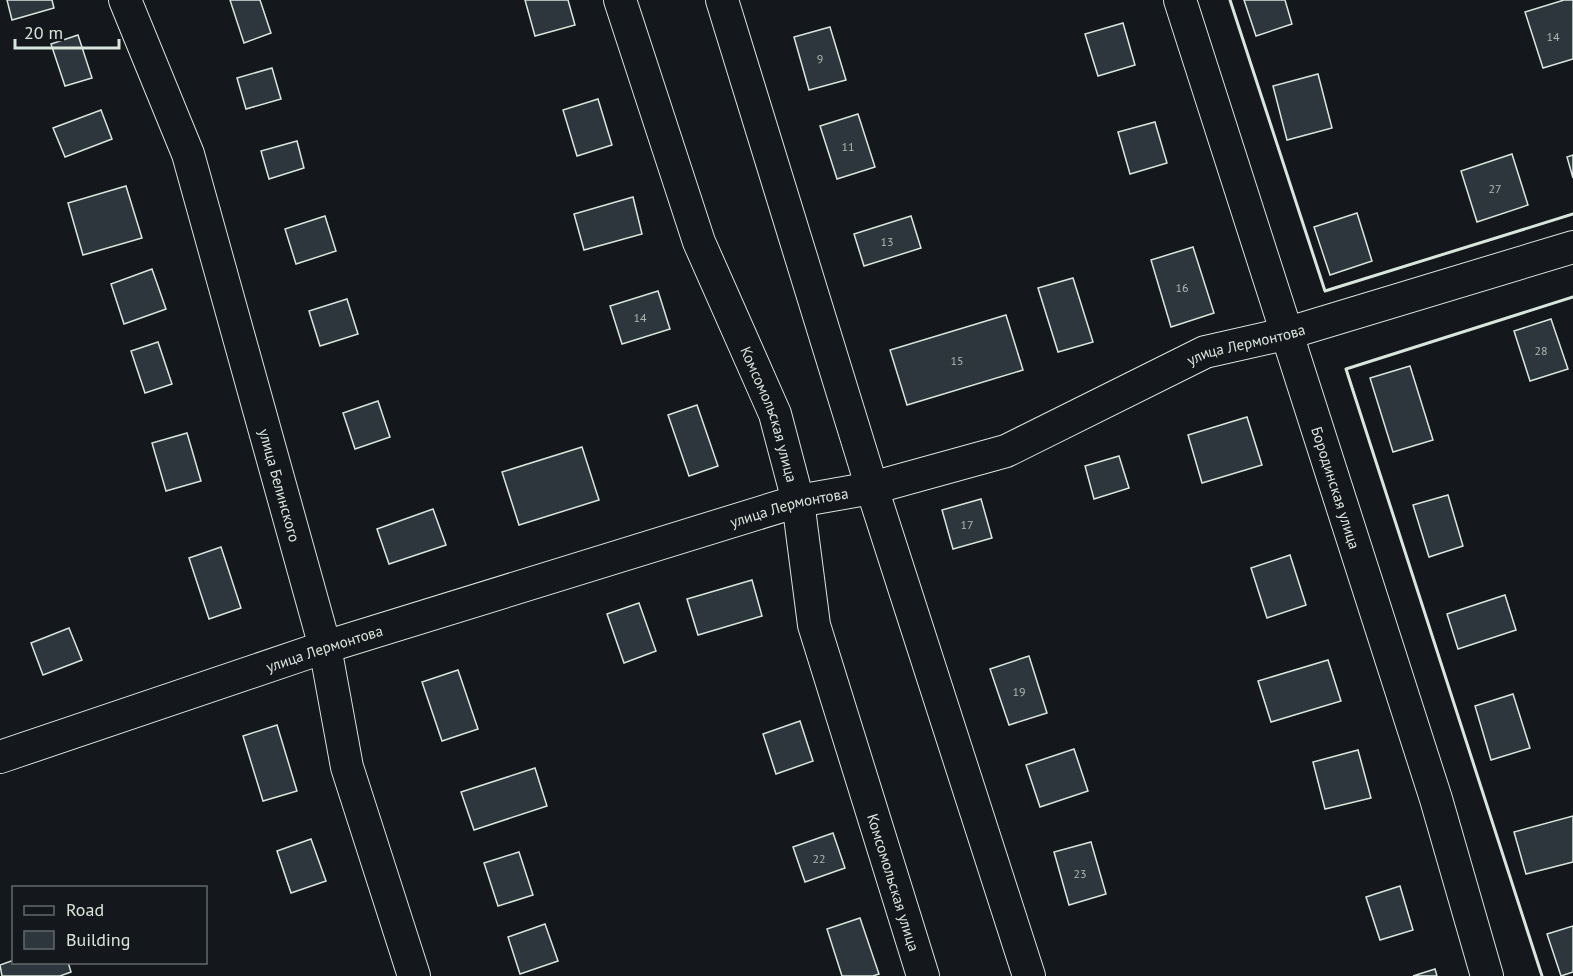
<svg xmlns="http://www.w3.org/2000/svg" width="1573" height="976" font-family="'PT Sans',sans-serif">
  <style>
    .building { fill: #2c363c; stroke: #d8e6dc; stroke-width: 1.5 }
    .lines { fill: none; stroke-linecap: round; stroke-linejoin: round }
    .street-casing { stroke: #d8e6dc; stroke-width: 34 }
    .street { stroke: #14181c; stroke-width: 32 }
    .wall { stroke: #d8e6dc; stroke-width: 3 }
    .labels { text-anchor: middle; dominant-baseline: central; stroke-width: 4.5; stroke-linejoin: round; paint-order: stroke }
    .number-label { font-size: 12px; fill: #adbab4 }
    .street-label { font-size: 15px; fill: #d8e6dc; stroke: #14181c }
  </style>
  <rect width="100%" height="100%" fill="#14181c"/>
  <g class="building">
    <path d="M7 0H52L54 8 12 20Z"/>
    <path d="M230 0H260L271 33 244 43Z"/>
    <path d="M525 0H568L575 25 535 36Z"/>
    <path d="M1244 0H1285L1292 24 1256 36Z"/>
    <path d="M1564 0H1573V59L1543 68 1525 12Z"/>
    <path d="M1123 23 1135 65 1098 76 1085 34Z"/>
    <path d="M830 27 846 80 809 90 794 37Z"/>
    <path d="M78 35 92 78 65 86 51 44Z"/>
    <path d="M272 68 281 99 246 109 237 78Z"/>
    <path d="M1318 74 1332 128 1287 140 1273 86Z"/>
    <path d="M598 99 612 145 577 156 563 110Z"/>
    <path d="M101 110 112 139 65 157 53 128Z"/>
    <path d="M858 114 875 167 837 179 820 126Z"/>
    <path d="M1155 122 1167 163 1130 174 1118 132Z"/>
    <path d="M297 141 304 168 269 179 261 151Z"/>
    <path d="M1512 154 1528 205 1477 222 1461 171Z"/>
    <path d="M1573 155V178L1567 157Z"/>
    <path d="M126 186 142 238 83 255 68 203Z"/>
    <path d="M633 197 642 234 584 250 574 214Z"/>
    <path d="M1357 213 1372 261 1330 275 1314 227Z"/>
    <path d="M325 216 336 251 296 264 285 229Z"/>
    <path d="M911 216 921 248 864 266 854 234Z"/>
    <path d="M1193 247 1214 313 1171 327 1151 260Z"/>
    <path d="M152 269 166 309 124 324 111 284Z"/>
    <path d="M1073 278 1093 342 1058 352 1038 288Z"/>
    <path d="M658 291 670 329 622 344 610 306Z"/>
    <path d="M347 299 358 334 320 346 309 311Z"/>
    <path d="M1006 315 1023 370 907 405 890 350Z"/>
    <path d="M1551 319 1568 369 1530 381 1514 331Z"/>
    <path d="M158 342 172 384 145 393 131 351Z"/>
    <path d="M1410 366 1433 440 1393 452 1370 378Z"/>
    <path d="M378 401 390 437 355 449 343 413Z"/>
    <path d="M697 405 718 466 689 476 668 415Z"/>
    <path d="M1247 417 1262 465 1202 483 1188 435Z"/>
    <path d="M187 433 201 481 166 491 152 443Z"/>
    <path d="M582 447 599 500 519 525 502 472Z"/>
    <path d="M1119 456 1129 488 1094 499 1085 466Z"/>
    <path d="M1448 495 1463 546 1429 557 1413 505Z"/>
    <path d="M981 499 992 538 953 549 942 510Z"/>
    <path d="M433 509 446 545 389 564 377 529Z"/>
    <path d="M221 547 241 608 209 619 189 558Z"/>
    <path d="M1290 555 1306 605 1267 618 1251 568Z"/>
    <path d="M752 580 762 616 698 635 687 599Z"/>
    <path d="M1505 595 1516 630 1458 649 1447 614Z"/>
    <path d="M639 603 656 651 624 663 607 614Z"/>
    <path d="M69 628 82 660 43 675 31 643Z"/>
    <path d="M1029 656 1047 713 1009 725 990 669Z"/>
    <path d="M1328 660 1341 701 1271 722 1258 681Z"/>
    <path d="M458 670 478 729 442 741 422 682Z"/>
    <path d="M1513 694 1530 748 1491 760 1475 706Z"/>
    <path d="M800 721 813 761 776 774 763 734Z"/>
    <path d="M277 725 297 791 263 801 243 736Z"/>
    <path d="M1074 749 1088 791 1040 807 1026 765Z"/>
    <path d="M1358 750 1371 798 1325 809 1313 762Z"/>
    <path d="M535 768 547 806 474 830 461 792Z"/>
    <path d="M1573 816V862L1526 874 1514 832Z"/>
    <path d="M833 833 845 868 805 882 793 847Z"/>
    <path d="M311 839 326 881 291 893 277 851Z"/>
    <path d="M1091 842 1106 894 1069 905 1054 852Z"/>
    <path d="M519 852 533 895 498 906 484 863Z"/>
    <path d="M1400 886 1413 930 1380 940 1366 897Z"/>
    <path d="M860 918 879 974 873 976H842L827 929Z"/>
    <path d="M545 924 558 961 520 974 508 937Z"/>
    <path d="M1573 926V972L1561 976 1547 934Z"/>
    <path d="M14 960V962H68L71 972 60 976H2L0 965Z"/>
    <path d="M1435 969 1437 976H1413Z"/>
  </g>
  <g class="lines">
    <defs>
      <g id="street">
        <path id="s1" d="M125 0 188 154 325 647 347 767 414 976"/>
        <path id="s2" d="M620 0 699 242 775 414 798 501 814 625 923 976"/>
        <path d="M722 0 872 488 1029 976"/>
        <path id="s3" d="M1180 0 1436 799 1487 976"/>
        <path id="s4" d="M0 757 325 647 798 501 872 488 1006 451 1205 352 1285 334 1573 247"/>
      </g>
    </defs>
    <use href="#street" class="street-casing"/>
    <use href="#street" class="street"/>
    <g class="wall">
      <path d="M1230 0 1325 291 1573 214"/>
      <path d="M1542 976 1346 369 1573 297"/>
    </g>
  </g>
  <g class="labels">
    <g class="number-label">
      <text x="1553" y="36">14</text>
      <text x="820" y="58">9</text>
      <text x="848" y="146">11</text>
      <text x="1495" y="188">27</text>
      <text x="887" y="241">13</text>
      <text x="1182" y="287">16</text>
      <text x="640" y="317">14</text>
      <text x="1541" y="350">28</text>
      <text x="957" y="360">15</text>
      <text x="967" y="524">17</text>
      <text x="1019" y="691">19</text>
      <text x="819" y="858">22</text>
      <text x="1080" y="873">23</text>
    </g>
    <g class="street-label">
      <text stroke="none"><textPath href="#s4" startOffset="1316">улица Лермонтова</textPath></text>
      <text stroke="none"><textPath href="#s2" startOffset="441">Комсомольская улица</textPath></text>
      <text stroke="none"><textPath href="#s1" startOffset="510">улица Белинского</textPath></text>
      <text stroke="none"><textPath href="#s3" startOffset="512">Бородинская улица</textPath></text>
      <text stroke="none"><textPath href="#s4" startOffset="828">улица Лермонтова</textPath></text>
      <text stroke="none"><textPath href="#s4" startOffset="342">улица Лермонтова</textPath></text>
      <text stroke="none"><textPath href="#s2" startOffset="927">Комсомольская улица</textPath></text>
    </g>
  </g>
  <rect x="12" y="886" width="195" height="78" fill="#14181c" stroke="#626a69" stroke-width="1.5"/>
  <rect x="24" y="906" width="30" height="9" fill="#14181c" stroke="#626a69" stroke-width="1.5"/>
  <text x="66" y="916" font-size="18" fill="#d8e6dc">Road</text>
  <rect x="24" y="931" width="30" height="18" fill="#2c363c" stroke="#626a69" stroke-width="1.5"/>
  <text x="66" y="946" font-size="18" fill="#d8e6dc">Building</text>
  <path d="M15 39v9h104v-9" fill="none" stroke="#d8e6dc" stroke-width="3"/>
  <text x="24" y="39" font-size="18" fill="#d8e6dc" stroke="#14181c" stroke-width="4.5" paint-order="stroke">20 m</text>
</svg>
